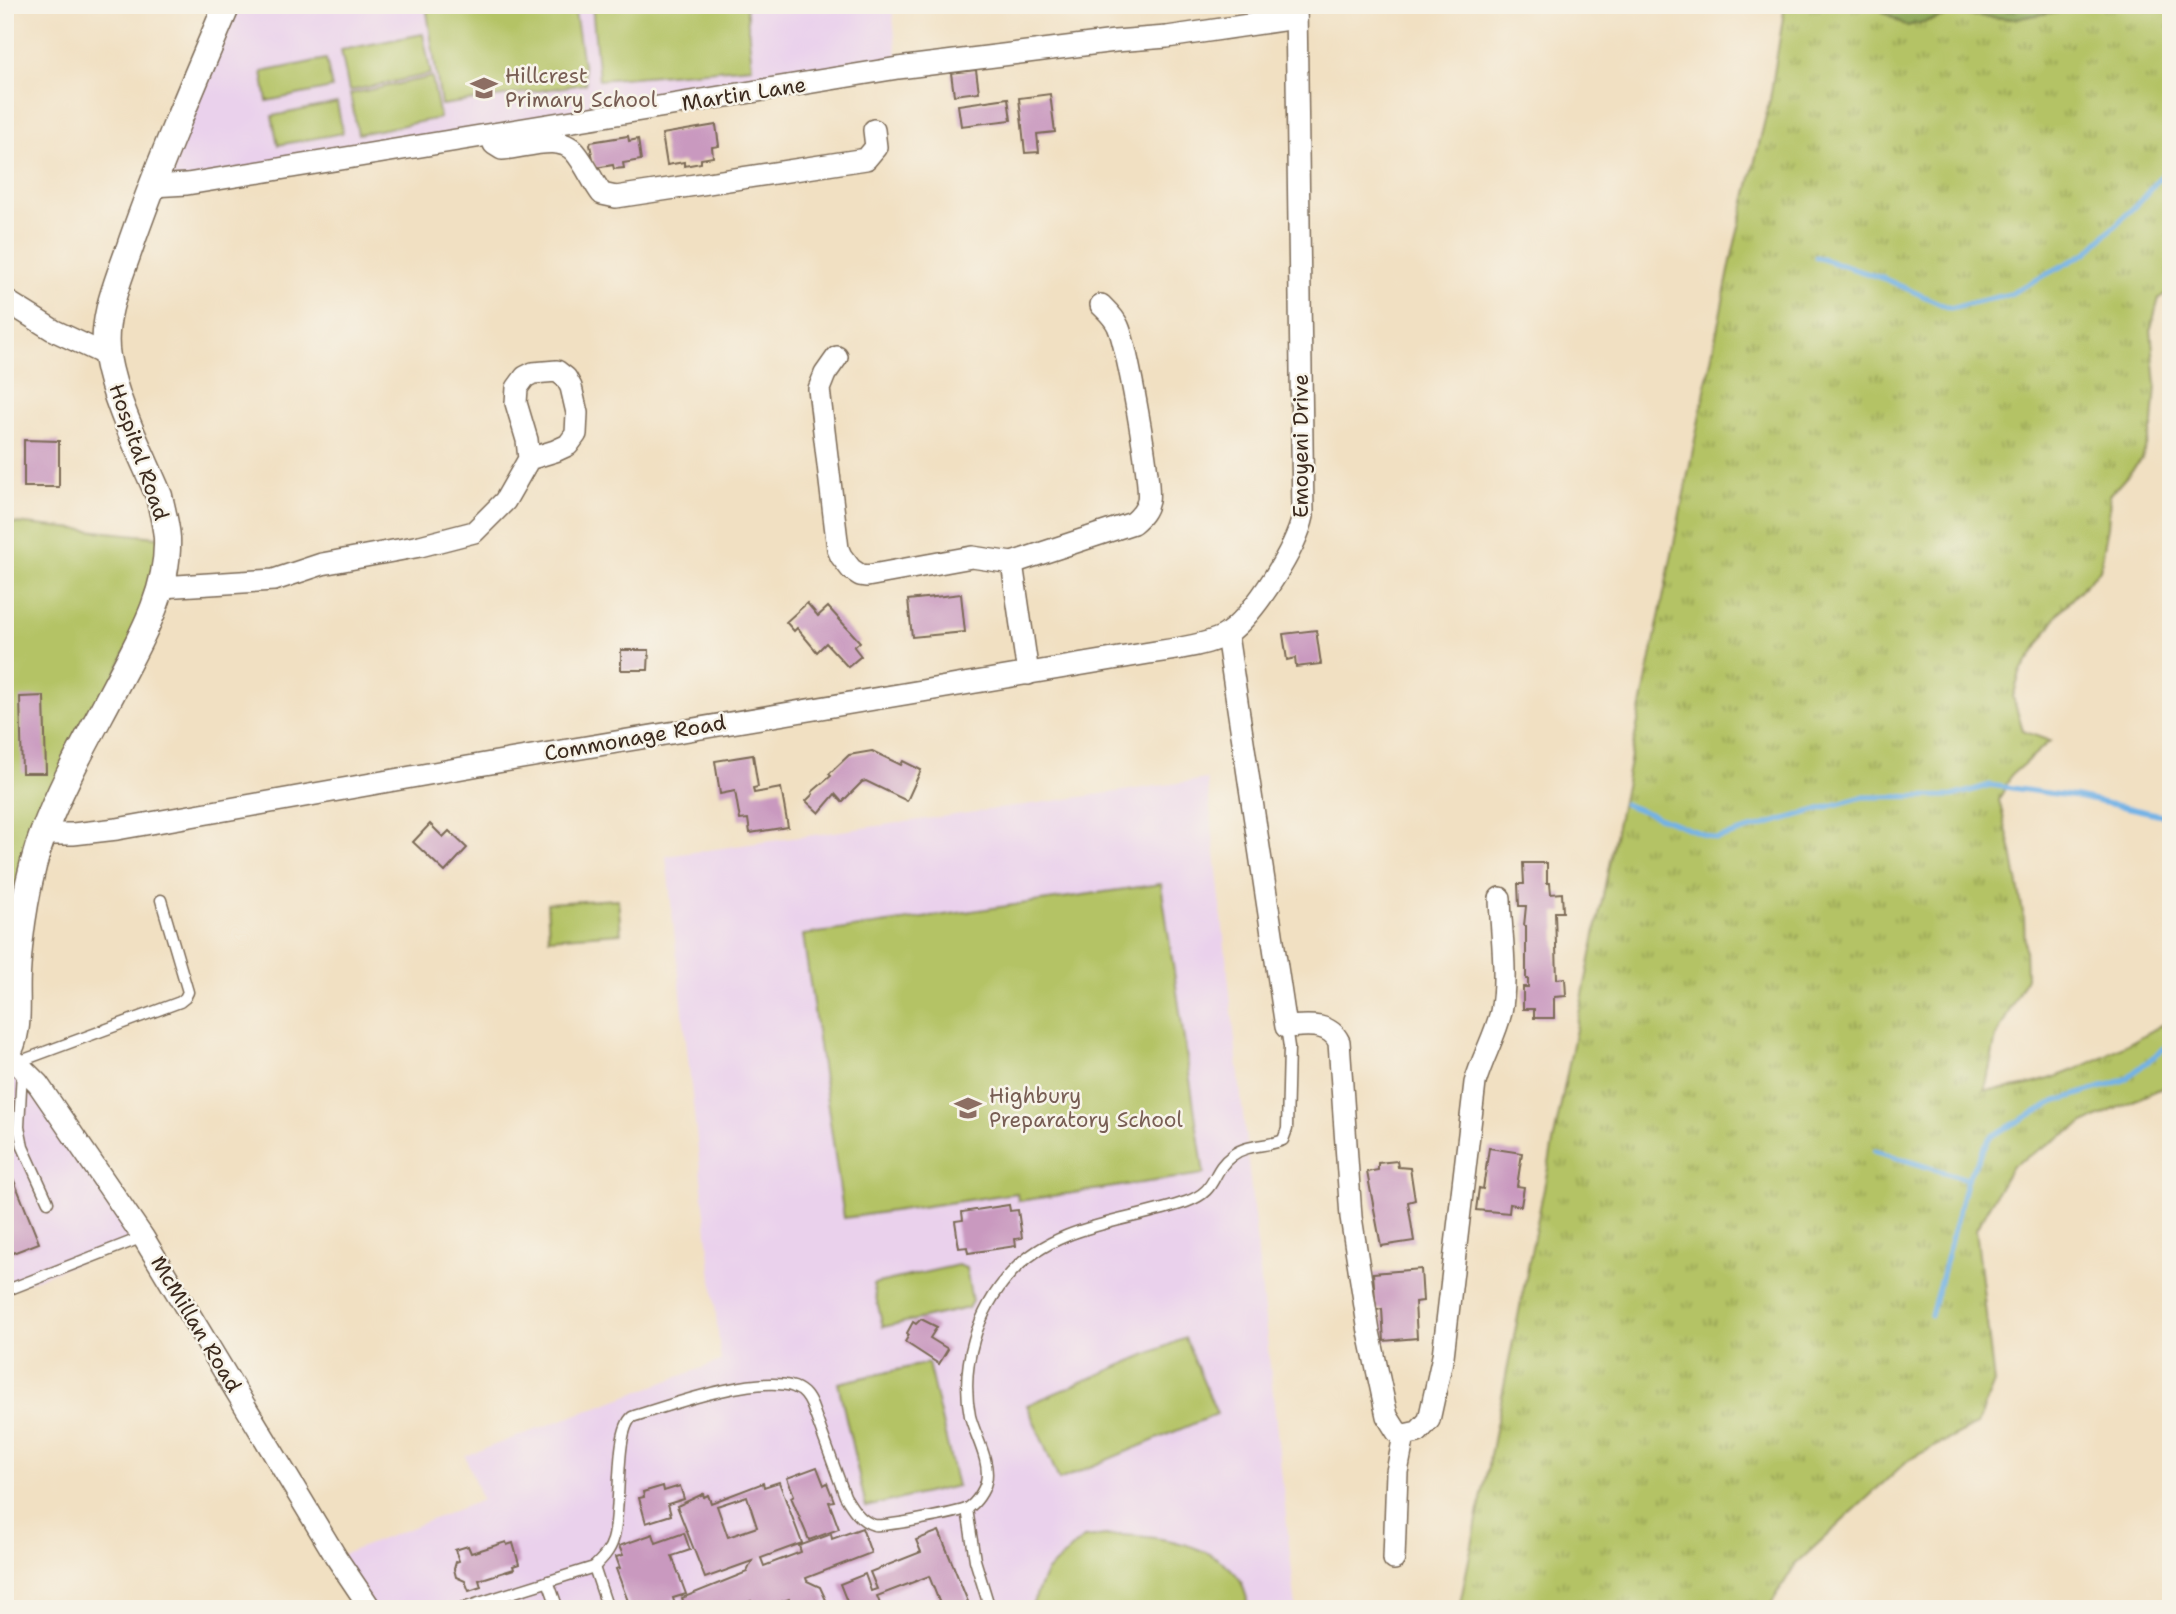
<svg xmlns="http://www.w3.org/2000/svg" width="2176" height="1614" font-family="'Shantell Sans',sans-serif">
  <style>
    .built { fill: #ead1ec }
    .grass { fill: url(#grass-tufts); stroke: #787642; stroke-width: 2 }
    .forest { fill: url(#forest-firs); stroke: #656a3c; stroke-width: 2 }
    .park { fill: #b4c365; stroke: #787642; stroke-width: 2 }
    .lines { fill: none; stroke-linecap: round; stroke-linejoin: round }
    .stream { stroke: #72b2e6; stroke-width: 5 }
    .building { fill: #c999bf; fill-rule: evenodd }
    .service-casing { stroke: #7b6a57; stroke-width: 13 }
    .minor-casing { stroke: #7b6a57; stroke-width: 24 }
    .tertiary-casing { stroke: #7b6a57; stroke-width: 29 }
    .service { stroke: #fff; stroke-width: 10 }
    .minor { stroke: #fff; stroke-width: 21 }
    .tertiary { stroke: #fff; stroke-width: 26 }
    .labels { text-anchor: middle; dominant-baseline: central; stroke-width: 5; stroke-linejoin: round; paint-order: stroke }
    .education-label { font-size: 21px; fill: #785e54; stroke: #f7f3e8; text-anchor: start }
    .street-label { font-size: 21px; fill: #3b2a1e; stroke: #f7f3e8 }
  </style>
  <defs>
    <pattern id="grass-tufts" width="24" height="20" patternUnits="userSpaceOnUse" patternTransform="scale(1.75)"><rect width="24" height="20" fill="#b4c365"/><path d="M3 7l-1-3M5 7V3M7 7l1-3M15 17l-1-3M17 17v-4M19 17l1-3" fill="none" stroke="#949f53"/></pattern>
    <pattern id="forest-firs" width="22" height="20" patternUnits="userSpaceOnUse" patternTransform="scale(1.75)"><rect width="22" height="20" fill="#8fa95a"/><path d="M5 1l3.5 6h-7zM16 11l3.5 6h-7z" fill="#768a4a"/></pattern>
  </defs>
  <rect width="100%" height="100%" fill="#f7f3e8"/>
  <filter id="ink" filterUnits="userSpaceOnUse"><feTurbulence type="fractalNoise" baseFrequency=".0143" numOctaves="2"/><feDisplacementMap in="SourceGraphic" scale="14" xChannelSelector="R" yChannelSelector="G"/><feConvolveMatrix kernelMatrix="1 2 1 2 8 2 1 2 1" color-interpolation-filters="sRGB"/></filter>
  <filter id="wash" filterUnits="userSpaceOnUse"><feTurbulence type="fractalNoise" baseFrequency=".00686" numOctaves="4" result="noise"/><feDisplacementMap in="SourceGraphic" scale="28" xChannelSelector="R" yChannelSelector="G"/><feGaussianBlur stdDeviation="1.57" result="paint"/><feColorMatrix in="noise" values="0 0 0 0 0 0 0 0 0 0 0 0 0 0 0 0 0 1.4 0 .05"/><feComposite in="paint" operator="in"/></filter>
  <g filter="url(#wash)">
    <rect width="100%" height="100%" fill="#f1e0c2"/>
    <g class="built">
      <path d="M227 5H892L898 68 152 186Z"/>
      <path d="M1207 779 1296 1609H371L336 1557 482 1500 465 1456 721 1361 666 856Z"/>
      <path d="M5 1051 143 1237 5 1291Z"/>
    </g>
    <path class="grass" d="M1785 5H1872L1907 26 1955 14 2014 19 2093 5H2171V290L2159 298 2151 328 2156 385 2153 424 2142 459 2110 495 2108 527 2100 570 2061 610 2020 673 2013 697 2023 731 2050 741 2011 775 1999 800 2012 852 2024 918 2026 978 1996 1037 1985 1090C2052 1090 2114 1051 2171 1020V1084L2086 1122 2012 1166 1976 1229 1994 1383 1977 1425 1908 1460 1795 1565 1768 1609H1459L1733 251 1770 99Z"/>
    <path class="forest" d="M1872 5H2093L2014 19 1955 14 1907 26Z"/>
    <g class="park">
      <path d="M426 5H574L586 84 441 105Z"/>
      <path d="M592 5H746L752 67 599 80Z"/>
      <path d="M423 34 431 74 349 91 341 50Z"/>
      <path d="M326 59 332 88 267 101 262 72Z"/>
      <path d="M432 77 440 118 358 134 350 94Z"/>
      <path d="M337 103 343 133 278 145 272 116Z"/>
      <path d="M5 522 167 538 165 565 43 834 5 1010Z"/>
      <path d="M1161 884 1204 1174 1018 1201 1017 1193 844 1218 803 935Z"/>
      <path d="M618 899 621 933 549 938 547 903Z"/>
      <path d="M958 1265 966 1268 972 1301 968 1308 883 1327 873 1284Z"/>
      <path d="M1185 1338 1217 1414 1059 1480 1027 1405Z"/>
      <path d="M928 1363 957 1486 866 1507 838 1383Z"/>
      <path d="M1119 1535C1158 1536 1214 1544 1239 1578 1244 1586 1247 1599 1250 1609H1030L1046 1572 1084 1538Z"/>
    </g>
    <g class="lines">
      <g class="stream">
        <path d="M1816 257 1885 279 1950 308 2010 294 2088 252 2140 201 2171 165"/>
        <path d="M1624 804 1716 839 1862 797 1953 796 1990 785 2077 797 2171 817"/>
        <path d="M1875 1151 1967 1179"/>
        <path d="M1931 1316 1967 1179 1990 1137 2054 1102 2124 1080 2171 1043"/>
      </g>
    </g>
    <g id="blocks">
      <g class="building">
        <path d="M976 70 979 92 954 95 951 73Z"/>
        <path d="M1050 94 1055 132 1037 134 1039 152 1025 153 1019 98Z"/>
        <path d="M1008 98 1011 120 961 126 958 105Z"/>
        <path d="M716 125 719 146 712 147 713 157 701 159V163L684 166V162L667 165 662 134Z"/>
        <path d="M628 136 629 141 638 139 641 160 623 163 624 168 614 169 613 165 595 168 590 145 591 142Z"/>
        <path d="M24 440 59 441V487H24Z"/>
        <path d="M961 594 965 632 912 637 908 600Z"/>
        <path d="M807 603 818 616 828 607 860 642 854 647 861 656 848 667 826 643 817 652 797 628 794 631 786 622Z"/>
        <path d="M1316 630 1321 664 1296 667 1295 658 1287 660 1283 634Z"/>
        <path d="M621 650H649L648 670H621Z"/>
        <path d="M44 696 46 773H22L20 697Z"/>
        <path d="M872 751 901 765 903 761 921 770 907 801 866 781 862 782 842 802 835 794 819 813 806 801 813 794 812 792 831 776 829 774 849 755Z"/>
        <path d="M753 755 758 787 753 788 754 793 781 788 788 827 750 833 748 819 740 820 735 791 720 794 715 761Z"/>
        <path d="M5 810H7L11 857H5Z"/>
        <path d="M430 824 443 837 449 831 467 848 445 872 413 842Z"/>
        <path d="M1523 863H1547V883H1550L1551 894 1562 893 1563 912H1555L1557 979 1565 978 1566 996 1554 997V1018H1534V1009H1523V987H1528V979H1526V926H1524L1526 906H1519L1518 884H1524Z"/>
        <path d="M1489 1148 1522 1153 1517 1186 1524 1187 1521 1206 1510 1204 1509 1213 1476 1210 1479 1188 1483 1189Z"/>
        <path d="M5 1158 39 1243 5 1256Z"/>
        <path d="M1397 1161 1398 1167 1410 1168 1415 1200 1408 1202 1414 1241 1381 1246 1367 1172 1378 1170V1163Z"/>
        <path d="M1009 1205 1010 1211 1018 1210 1022 1238 1015 1239 1016 1246 968 1253 967 1247 959 1248 955 1221 963 1220 962 1212Z"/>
        <path d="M1421 1269 1423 1301 1415 1302 1417 1338 1384 1341 1382 1309 1376 1310 1373 1273Z"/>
        <path d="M921 1319 937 1327 930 1338 948 1349 939 1364 905 1342 909 1335 907 1333 913 1322 916 1324Z"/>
        <path d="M817 1467 824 1485 827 1483 834 1501 829 1502 839 1529 809 1540 791 1497 794 1495 787 1478Z"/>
        <path d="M779 1482 802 1543 761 1558 764 1566 801 1552 799 1546 831 1534 832 1539 862 1528 871 1553 806 1578 807 1581 820 1587 826 1600 821 1609H793L789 1599 781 1602 783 1609H754L751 1601 731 1609H686L682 1598 747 1572 752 1561 705 1578 677 1506 703 1494 704 1497 708 1495 711 1503 763 1483 764 1487ZM747 1496 757 1527 728 1537 717 1506Z"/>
        <path d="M663 1486 664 1491 680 1486 684 1499 668 1504 671 1515 646 1523 639 1498 644 1497 643 1492Z"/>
        <path d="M939 1531 971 1609H942L929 1576 877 1596 882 1609H850L840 1584 865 1574 871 1591 877 1589 870 1572 921 1552 916 1540Z"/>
        <path d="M684 1533 690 1550 672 1556 686 1594 673 1598 676 1609H631L616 1569 620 1568 616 1557 623 1555 619 1546 653 1534 656 1543Z"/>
        <path d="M506 1542 507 1545 513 1543 519 1564 513 1566 514 1569 479 1580 481 1587 469 1591 465 1581 456 1577 454 1569 456 1562 459 1561 455 1550 468 1546 471 1553Z"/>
      </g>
    </g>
  </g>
  <g filter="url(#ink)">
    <use href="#blocks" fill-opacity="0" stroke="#7b6a57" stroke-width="2"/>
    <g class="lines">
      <defs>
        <g id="service">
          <path d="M18 1062 180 1002 185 998 188 992 161 900"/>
          <path d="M22 1070 19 1127 23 1147 48 1202"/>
          <path d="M5 1291 143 1237"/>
          <path d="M967 1509 975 1560 990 1609"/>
          <path d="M594 1567 608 1609"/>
          <path d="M548 1581 558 1609"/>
          <path d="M460 1609 594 1567C602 1559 610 1551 613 1540 622 1512 614 1432 632 1417 669 1405 758 1374 794 1387 804 1391 808 1397 812 1406L845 1496C852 1508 860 1521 874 1525 884 1527 959 1513 968 1508 976 1503 984 1491 986 1482 991 1461 975 1436 970 1416 960 1365 977 1311 1011 1273 1057 1223 1126 1223 1186 1202 1220 1190 1209 1172 1233 1155 1247 1144 1267 1147 1283 1140L1287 1129 1289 1047 1286 1027"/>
        </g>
        <g id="minor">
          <path d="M492 135 494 144 502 149C524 148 559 133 575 152 586 165 592 181 602 194L616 197 866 159 876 147 874 130"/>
          <path d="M152 186 187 184 898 68 1115 41 1167 37 1296 18"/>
          <path d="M5 300 53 330 106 355"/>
          <path d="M837 357 825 374 819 389 838 549 841 556 851 569 860 575 867 576 972 557 1012 563 1028 674"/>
          <path d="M1012 563 1133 523C1140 517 1146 511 1148 501 1152 482 1127 345 1118 326 1114 317 1108 312 1101 305"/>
          <path d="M161 587 274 580 322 564 420 546 474 532 505 501 529 459 527 440 516 403 517 388 525 377 533 373 557 371 566 378 571 387 577 413 576 434 568 445 555 451 529 459"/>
          <path d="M1227 635 1286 1027C1305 1026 1329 1021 1339 1042L1351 1217 1369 1332 1387 1416 1397 1432 1404 1435 1418 1432 1429 1420 1443 1356 1475 1083C1482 1058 1495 1037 1501 1012 1508 976 1501 934 1500 898"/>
          <path d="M43 834H73L117 829 485 764 1149 653C1169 650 1213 645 1228 633 1255 613 1296 549 1303 516L1296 5"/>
          <path d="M5 1051 38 1084 143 1237 336 1557 371 1609"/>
          <path d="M1394 1559 1397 1472 1404 1435"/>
        </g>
        <path id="tertiary" d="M5 1057C22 1033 15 1001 17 974 19 932 28 873 43 834 62 783 90 735 115 687 139 641 169 592 167 538 166 524 162 510 159 496 141 453 115 403 107 357 100 317 121 275 133 238 161 159 194 82 227 5"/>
      </defs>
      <use href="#service" class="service-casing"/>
      <use href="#minor" class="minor-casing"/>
      <use href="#tertiary" class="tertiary-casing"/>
      <use href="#service" class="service"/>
      <use href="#minor" class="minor"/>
      <use href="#tertiary" class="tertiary"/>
    </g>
  </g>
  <defs>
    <symbol id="school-bare" viewBox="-9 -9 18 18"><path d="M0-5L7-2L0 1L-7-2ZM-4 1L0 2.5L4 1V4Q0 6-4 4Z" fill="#8d6e63" stroke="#f7f3e8" stroke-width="2.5" paint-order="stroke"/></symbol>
  </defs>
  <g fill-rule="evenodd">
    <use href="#school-bare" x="465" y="69" width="38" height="38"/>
    <use href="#school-bare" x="949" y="1089" width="38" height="38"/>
  </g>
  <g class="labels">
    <g class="education-label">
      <text x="505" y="76">Hillcrest<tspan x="505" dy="24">Primary School</tspan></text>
      <text x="989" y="1096">Highbury<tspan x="989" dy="24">Preparatory School</tspan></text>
    </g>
    <g class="street-label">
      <text transform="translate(744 94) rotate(-9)">Martin Lane</text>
      <text transform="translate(1301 446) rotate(-90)">Emoyeni Drive</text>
      <text transform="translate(139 452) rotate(71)">Hospital Road</text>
      <text transform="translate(635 738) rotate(-10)">Commonage Road</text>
      <text transform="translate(196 1324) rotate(59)">McMillan Road</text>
    </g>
  </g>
  <rect width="2176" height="1614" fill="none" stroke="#f7f3e8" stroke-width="28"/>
</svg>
